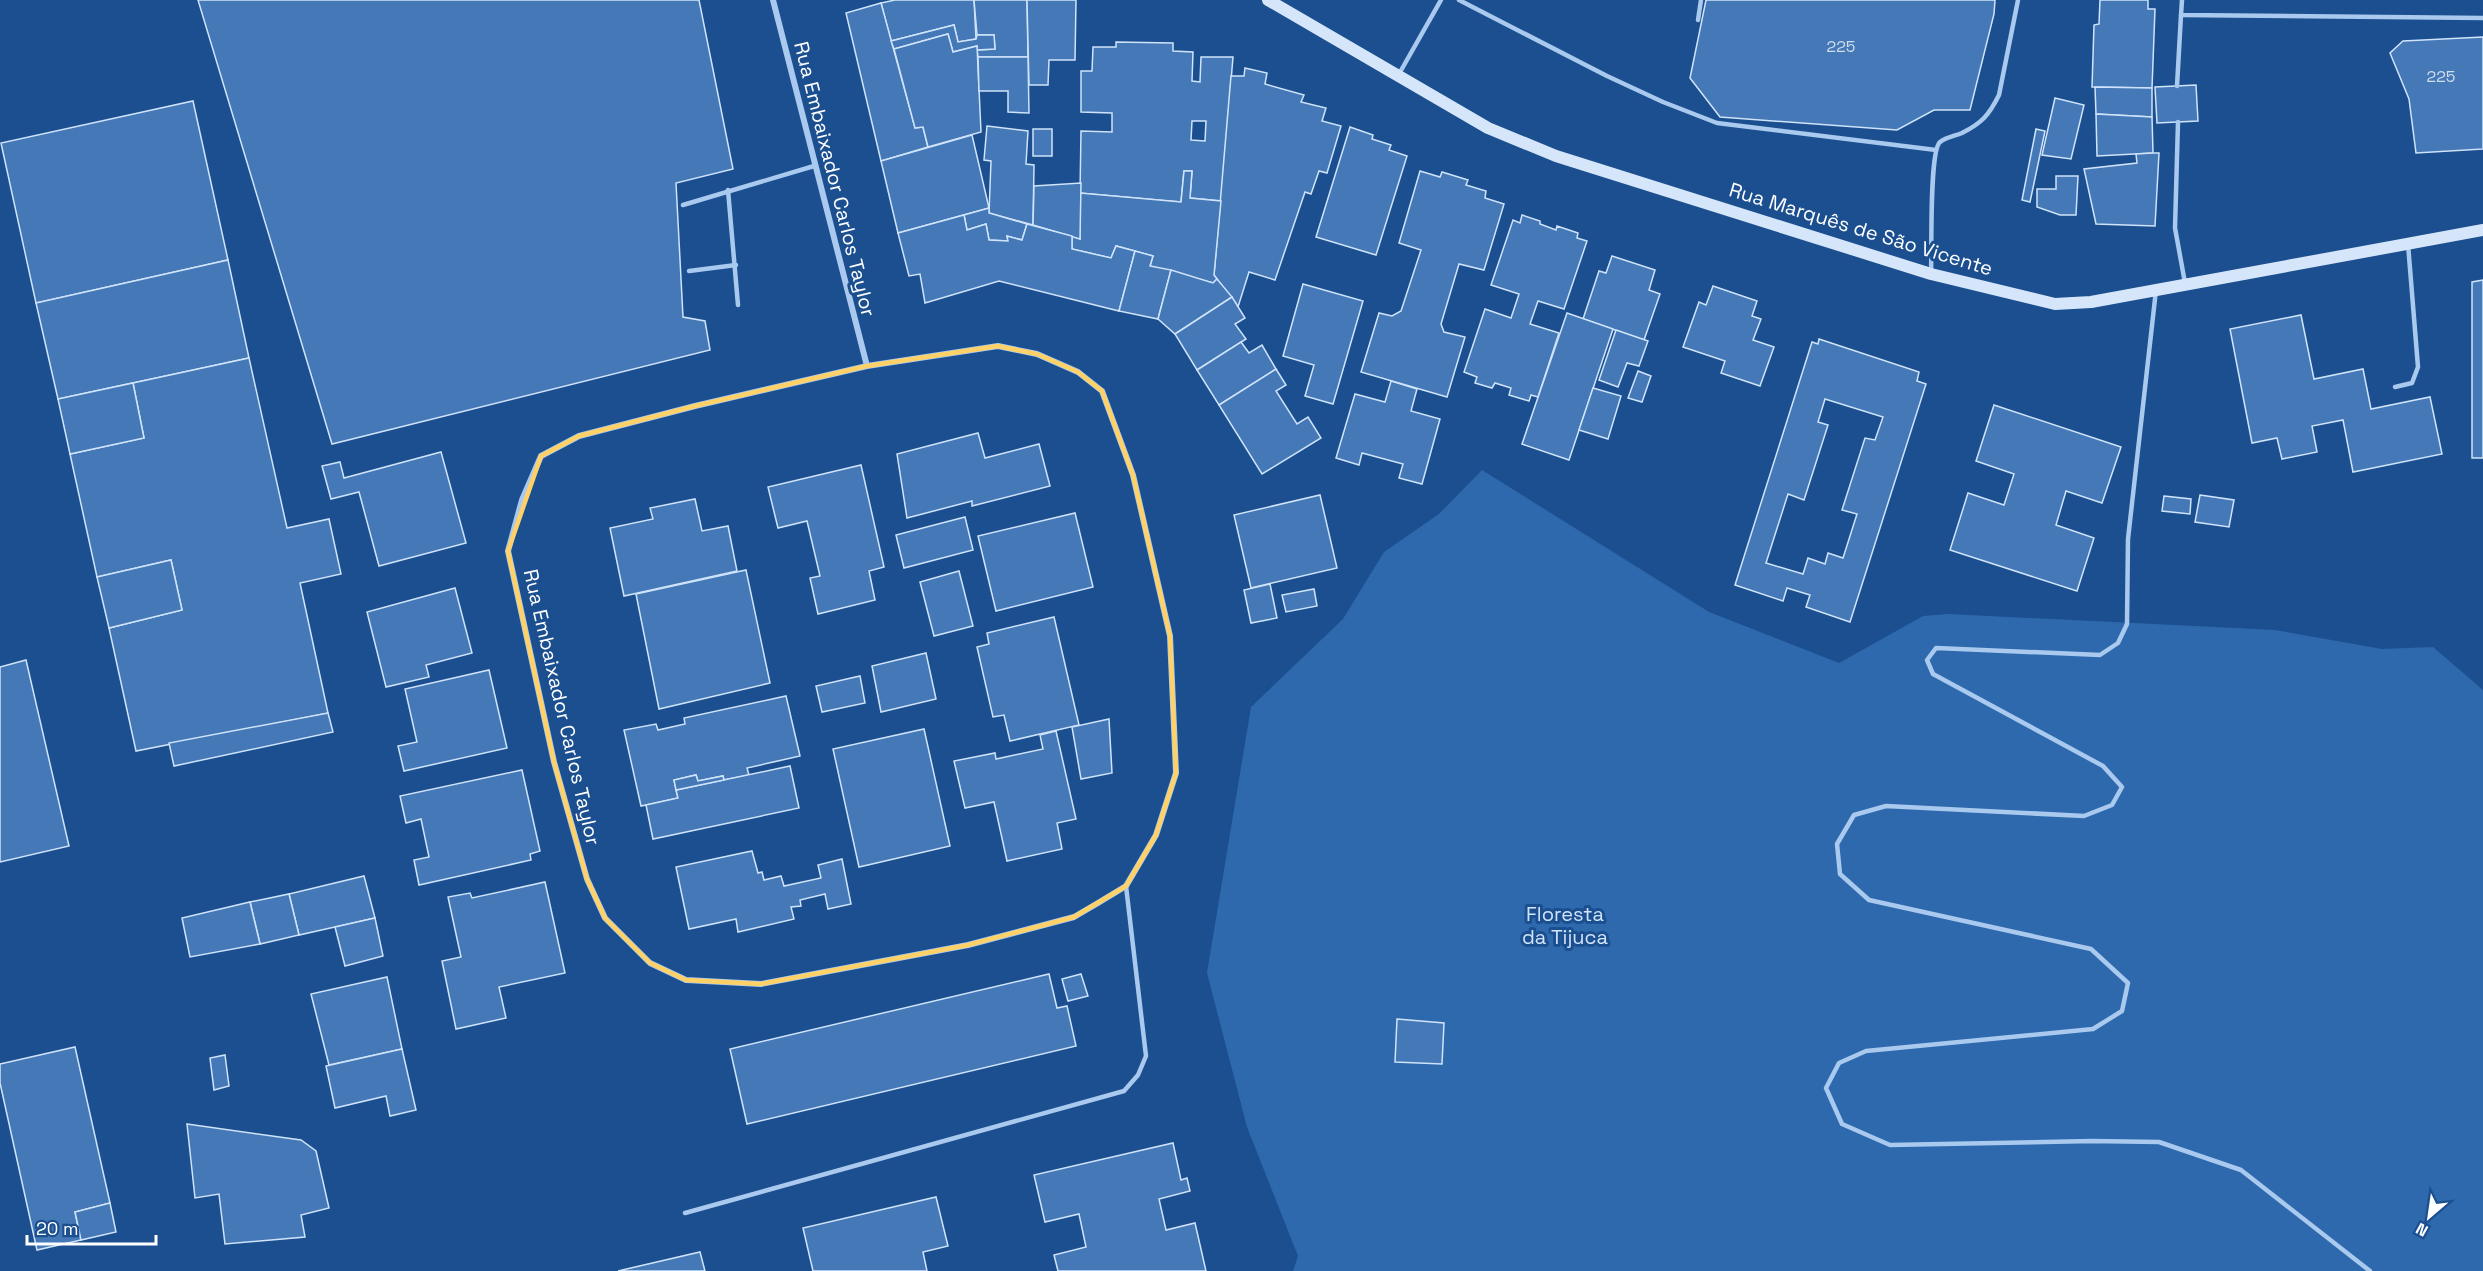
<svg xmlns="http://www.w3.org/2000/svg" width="2483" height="1271" font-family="'Space Grotesk',sans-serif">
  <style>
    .green { fill: #2e69ad }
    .building { fill: #4478b7; stroke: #cfe3fa; stroke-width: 1.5; fill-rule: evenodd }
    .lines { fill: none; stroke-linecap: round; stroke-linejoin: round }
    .lane { stroke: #a9c9ee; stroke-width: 4.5 }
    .street { stroke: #a9c9ee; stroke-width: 6 }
    .secondary { stroke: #d6e6fa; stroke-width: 12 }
    .marked { fill: none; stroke: #ffd166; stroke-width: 4.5; stroke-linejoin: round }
    .labels { text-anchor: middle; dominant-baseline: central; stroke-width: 6; stroke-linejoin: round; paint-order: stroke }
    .number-label { font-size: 16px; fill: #d0dded }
    .street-label { font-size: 20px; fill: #fff; stroke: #1b4f8f }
    .park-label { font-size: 20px; fill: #cfe3fa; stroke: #1b4f8f }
  </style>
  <rect width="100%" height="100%" fill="#1b4f8f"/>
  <path class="green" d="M1482 470 1709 612 1839 663 1923 616 1948 614 2275 630 2382 649 2433 647 2483 690V1271H1293L1298 1256 1247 1127 1207 973 1251 707 1343 619 1384 552 1439 514Z"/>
  <g class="building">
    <path d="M198 0H699L733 169 676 183 683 317 705 321 710 350 332 444Z"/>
    <path d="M895 0H974L976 39 958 42 954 25 891 41 881 3Z"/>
    <path d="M974 0H1027L1028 57H978L977 50 995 49 994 35H977Z"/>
    <path d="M1027 0H1076L1075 60H1049L1048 85H1029Z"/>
    <path d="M1706 0H1995L1994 14 1970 110H1934L1897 130 1720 117 1690 78Z"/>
    <path d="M2100 0H2148V9H2155L2152 88 2092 87 2094 25 2099 24Z"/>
    <path d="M881 3 915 128 923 127 928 147 881 161 846 13Z"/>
    <path d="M954 25 958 42 976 39 977 35H994L995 49 977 50V46L953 52 948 34 894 49 891 41Z"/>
    <path d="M948 34 953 52 977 46 981 132 928 147 923 127 915 128 894 49Z"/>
    <path d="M2483 37V149L2416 153 2409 99 2390 53 2403 41Z"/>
    <path d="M1116 42 1173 43V51L1193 52 1192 81 1200 82 1201 57H1233L1221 201 1190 198 1192 171H1184L1181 202 1080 193 1081 131 1112 132V113L1081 112V71H1092L1093 47H1116ZM1192 121H1206L1205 141 1191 140Z"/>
    <path d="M978 57H1028L1029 113 1008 112V91H979Z"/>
    <path d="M1245 68 1267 73 1265 84 1304 95 1301 102 1326 108 1322 121 1341 126 1327 173 1319 171 1311 194 1305 192 1275 280 1249 272 1238 307 1214 275 1231 76H1244Z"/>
    <path d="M2196 85 2198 121 2157 123 2155 87Z"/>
    <path d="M2095 87 2152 88V117L2096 114Z"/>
    <path d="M2055 98 2084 105 2071 159 2042 155Z"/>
    <path d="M193 101 228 260 36 303 1 143Z"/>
    <path d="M2096 114 2152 117 2153 153 2097 156Z"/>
    <path d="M987 126 1028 131 1026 164 1034 165 1033 225 989 213 991 161 984 160Z"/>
    <path d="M1350 127 1373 135 1372 139 1391 145 1389 150 1407 156 1376 255 1316 237Z"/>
    <rect x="1033" y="129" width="19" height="27"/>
    <path d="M2036 129 2045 131 2030 202 2022 200Z"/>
    <path d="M972 135 989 208 898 233 881 161Z"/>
    <path d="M2153 153H2159L2155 226 2096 224 2084 169 2137 163 2136 154Z"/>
    <path d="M1184 171H1192L1190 198 1221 201 1214 275 1217 279 1213 283 1150 266 1153 256 1116 246 1111 258 1072 249V236L1080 239V193L1181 202Z"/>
    <path d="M1420 171 1440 177 1442 172 1468 180 1466 185 1486 191 1485 198 1504 204 1484 270 1459 264 1441 324 1444 332 1465 337 1447 397 1361 372 1379 313 1392 316 1401 311 1421 250 1399 243Z"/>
    <path d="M2056 176H2078L2076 215H2060L2037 207V189H2056Z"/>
    <path d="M1081 183 1080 239 1033 225 1034 186Z"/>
    <path d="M989 208V213L1027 224 1022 240 1007 236 1008 241 989 240 986 224 967 230 964 215Z"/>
    <path d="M964 215 967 230 986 224 989 240 1008 241 1007 236 1022 240 1027 224 1072 236V249L1111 258 1116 246 1135 251 1119 311 999 281 925 303 920 274 909 276 898 233Z"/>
    <path d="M1522 215 1540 221V224L1556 230 1557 226 1578 233 1577 238 1587 241 1564 309 1538 301 1530 324 1559 333 1538 397 1531 395 1529 401 1509 395 1511 388 1495 383 1492 388 1475 383 1477 377 1464 372 1485 309 1511 318 1519 294 1491 285 1513 220 1520 223Z"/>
    <path d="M1135 251 1153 256 1150 266 1171 270 1158 319 1119 311Z"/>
    <path d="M1612 256 1655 270 1649 290 1660 294 1644 340 1583 319 1599 271 1606 273Z"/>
    <path d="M228 260 249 358 58 399 36 303Z"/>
    <path d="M1171 270 1213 283 1217 279 1232 297 1175 334 1158 319Z"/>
    <path d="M2483 280V458H2472V282Z"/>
    <path d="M1303 284 1363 301 1333 404 1305 396 1314 365 1283 356Z"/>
    <path d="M1713 286 1757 301 1752 316 1761 319 1753 340 1774 347 1760 386 1721 373 1725 361 1683 347 1699 302 1706 305Z"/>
    <path d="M1232 297 1245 318 1235 324 1246 339 1197 370 1175 334Z"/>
    <path d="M1567 313 1613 329 1569 460 1522 444Z"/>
    <path d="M2301 315 2314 379 2363 369 2371 409 2430 397 2442 454 2353 472 2343 420 2312 426 2317 452 2282 459 2277 438 2252 443 2230 329Z"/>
    <path d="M1616 330 1648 341 1639 366 1627 363 1618 387 1599 380Z"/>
    <path d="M1819 339 1919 372 1917 381 1926 384 1850 622 1806 607 1810 595 1787 588 1783 601 1735 585 1812 342 1818 344ZM1825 399 1883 417 1875 440 1865 438 1842 510 1857 514 1843 558 1828 553 1825 564 1808 558 1803 574 1766 563 1788 494 1804 500 1828 425 1818 422Z"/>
    <path d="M1241 342 1249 353 1262 345 1276 369 1219 405 1197 370Z"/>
    <path d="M249 358 287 528 329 519 341 574 300 583 328 713 136 751 109 628 182 610 171 560 97 577 70 454 144 438 133 383Z"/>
    <path d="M1276 369 1286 385 1276 391 1297 424 1308 417 1321 438 1262 474 1219 405Z"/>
    <path d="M1638 371 1651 376 1642 402 1628 398Z"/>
    <path d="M1391 381 1417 389 1411 411 1440 419 1422 484 1399 478 1403 464 1362 453 1359 465 1336 458 1355 394 1385 402Z"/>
    <path d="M133 383 144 438 70 454 58 399Z"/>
    <path d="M1593 388 1621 396 1608 439 1579 430Z"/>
    <path d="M1994 405 2121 447 2102 503 2066 491 2056 525 2094 538 2077 591 1950 550 1968 493 2004 505 2014 474 1976 461Z"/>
    <path d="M978 433 985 458 1039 444 1050 486 972 506V501L907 518 897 454Z"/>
    <path d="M441 452 466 543 379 566 359 492 331 499 322 466 340 462 344 478Z"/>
    <path d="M861 465 884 567 869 571 875 600 818 614 810 578 820 576 807 521 778 528 768 487Z"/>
    <path d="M1320 495 1337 568 1251 588 1234 515Z"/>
    <path d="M2200 495 2234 500 2229 527 2195 522Z"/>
    <path d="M2164 496 2191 499 2190 514 2162 511Z"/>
    <path d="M695 499 702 531 728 526 737 571 624 596 610 528 653 519 650 508Z"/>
    <path d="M1075 513 1093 587 996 611 978 536Z"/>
    <path d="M965 517 973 550 904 568 896 535Z"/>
    <path d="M171 560 182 610 109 628 97 577Z"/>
    <path d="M746 570 770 683 659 709 636 594Z"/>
    <path d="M959 571 973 626 934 636 920 582Z"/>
    <path d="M1270 584 1277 618 1251 623 1244 590Z"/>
    <path d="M455 588 472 653 426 665 429 677 386 687 367 612Z"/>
    <path d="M1314 589 1317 606 1286 612 1282 595Z"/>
    <path d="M1054 617 1079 725 1010 741 1004 715 993 717 977 647 989 644 987 633Z"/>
    <path d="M926 653 936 699 881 712 872 666Z"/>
    <path d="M26 660 69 846 0 862V667Z"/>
    <path d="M489 670 507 748 404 771 398 746 417 742 405 689Z"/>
    <path d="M860 676 865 703 822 712 816 686Z"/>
    <path d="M786 696 800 756 747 768 749 775 724 780 723 776 698 781 696 775 674 780 678 798 641 806 624 730 656 724 658 730 685 724 684 718Z"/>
    <path d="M328 713 333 732 174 766 169 743Z"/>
    <path d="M1109 719 1112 773 1081 779 1072 727Z"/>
    <path d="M924 729 950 846 859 867 833 749Z"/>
    <path d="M1056 731 1076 819 1057 823 1062 849 1007 861 994 802 965 808 954 761 995 753 996 759 1043 749 1040 735Z"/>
    <path d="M790 766 799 808 653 839 646 805 678 798 676 790Z"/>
    <path d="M522 770 540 851 530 854 531 860 419 885 414 860 429 857 421 819 406 823 400 796Z"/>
    <path d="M696 775 698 781 723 776 724 780 676 790 674 780Z"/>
    <path d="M752 851 758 873 762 872 764 880 781 876 784 886 821 878 818 865 842 859 851 904 828 909 825 894 800 900 801 906 791 907 794 919 738 932 736 919 689 929 676 867Z"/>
    <path d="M364 876 375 918 299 935 289 894Z"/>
    <path d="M545 882 565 973 499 987 506 1018 456 1029 442 961 461 957 448 897 470 893 472 898Z"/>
    <path d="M289 894 299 935 260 944 250 902Z"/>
    <path d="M250 902 260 944 190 957 182 918Z"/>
    <path d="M375 918 383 956 345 966 335 927Z"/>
    <path d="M1049 974 1057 1008 1067 1006 1076 1046 747 1124 730 1049Z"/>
    <path d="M1081 974 1088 996 1068 1001 1062 979Z"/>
    <path d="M387 977 402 1049 329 1065 311 994Z"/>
    <path d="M1397 1019 1444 1023 1442 1064 1395 1062Z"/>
    <path d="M75 1047 110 1203 75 1212 81 1240 37 1250 0 1083V1064Z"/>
    <path d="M402 1049 416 1110 390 1116 386 1096 335 1108 326 1066Z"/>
    <path d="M225 1055 229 1086 214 1090 210 1058Z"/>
    <path d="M187 1124 301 1140 316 1151 329 1208 301 1215 305 1237 225 1244 219 1194 195 1198Z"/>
    <path d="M1173 1143 1181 1180 1187 1178 1190 1191 1159 1199 1166 1230 1195 1223 1206 1271H1058L1054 1255 1086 1247 1079 1214 1045 1222 1034 1175Z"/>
    <path d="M936 1197 948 1246 923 1252 927 1271H813L803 1228Z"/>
    <path d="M110 1203 116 1232 81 1240 75 1212Z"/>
    <path d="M700 1252 705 1271H618Z"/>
  </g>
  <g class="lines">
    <g class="lane">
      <path d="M1459 0 1607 76 1663 102 1717 123 1936 150"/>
      <path d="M2182 0 2181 15 2483 18"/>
      <path d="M1698 20 1701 0"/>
      <path d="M1399 74 1441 0"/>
      <path d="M2177 86 2181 15"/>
      <path d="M2178 122 2175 228 2185 283"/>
      <path d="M728 190 738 305"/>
      <path d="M683 205 814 166"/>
      <path d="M689 271 736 265"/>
      <path d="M1931 274C1932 254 1929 151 1940 142 1946 137 1955 136 1962 133 1982 123 1989 115 1999 95L2018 0"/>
      <path d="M2156 290 2128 539 2127 624 2118 643 2100 655 1936 648 1927 660 1933 674 2103 766 2122 787 2112 805 2084 816 1886 806 1854 815 1837 844 1840 874 1869 900 2091 949 2128 983 2122 1011 2093 1029 1866 1051 1839 1063 1826 1088 1842 1124 1890 1145 2092 1141 2159 1142 2241 1170 2370 1271"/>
      <path d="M2395 387 2412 383 2418 367 2408 244"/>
      <path d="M685 1213 1124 1091 1138 1075 1146 1056 1126 886"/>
    </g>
    <g class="street">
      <path d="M773 0 867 366"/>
      <path d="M998 346 1037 354 1078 372 1102 391 1133 475 1170 636 1176 773 1156 835 1126 886 1098 903 1074 917 968 945 761 984 686 980 650 963 605 918 587 879 554 762 508 551 522 500 541 456 579 436 695 406 867 366Z"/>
    </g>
    <path class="secondary" d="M1268 0 1488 128 1556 156 1931 274 2055 304 2091 302 2483 230"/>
  </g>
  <path class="marked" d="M998 346 1037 354 1078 372 1102 391 1133 475 1170 636 1176 773 1156 835 1126 886 1074 917 968 945 761 984 686 980 650 963 605 918 587 879 554 762 508 551 541 456 579 436 695 406 867 366Z"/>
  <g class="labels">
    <g class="number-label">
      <text x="1841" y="46">225</text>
      <text x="2441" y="76">225</text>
    </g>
    <g class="street-label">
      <text transform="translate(835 179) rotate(76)">Rua Embaixador Carlos Taylor</text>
      <text transform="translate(1861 229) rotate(17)">Rua Marquês de São Vicente</text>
      <text transform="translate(562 707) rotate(77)">Rua Embaixador Carlos Taylor</text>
    </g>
    <g class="park-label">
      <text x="1565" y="914">Floresta<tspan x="1565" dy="23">da Tijuca</tspan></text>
    </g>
  </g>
  <g transform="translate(2429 1217) rotate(209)" stroke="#1b4f8f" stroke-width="4.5" paint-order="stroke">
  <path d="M0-4.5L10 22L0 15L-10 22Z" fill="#ffffff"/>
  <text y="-9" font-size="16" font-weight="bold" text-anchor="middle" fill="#ffffff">N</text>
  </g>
  <path d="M27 1235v9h129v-9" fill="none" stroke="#ffffff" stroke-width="3"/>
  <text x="36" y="1235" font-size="18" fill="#ffffff" stroke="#1b4f8f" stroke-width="4.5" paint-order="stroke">20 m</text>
</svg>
